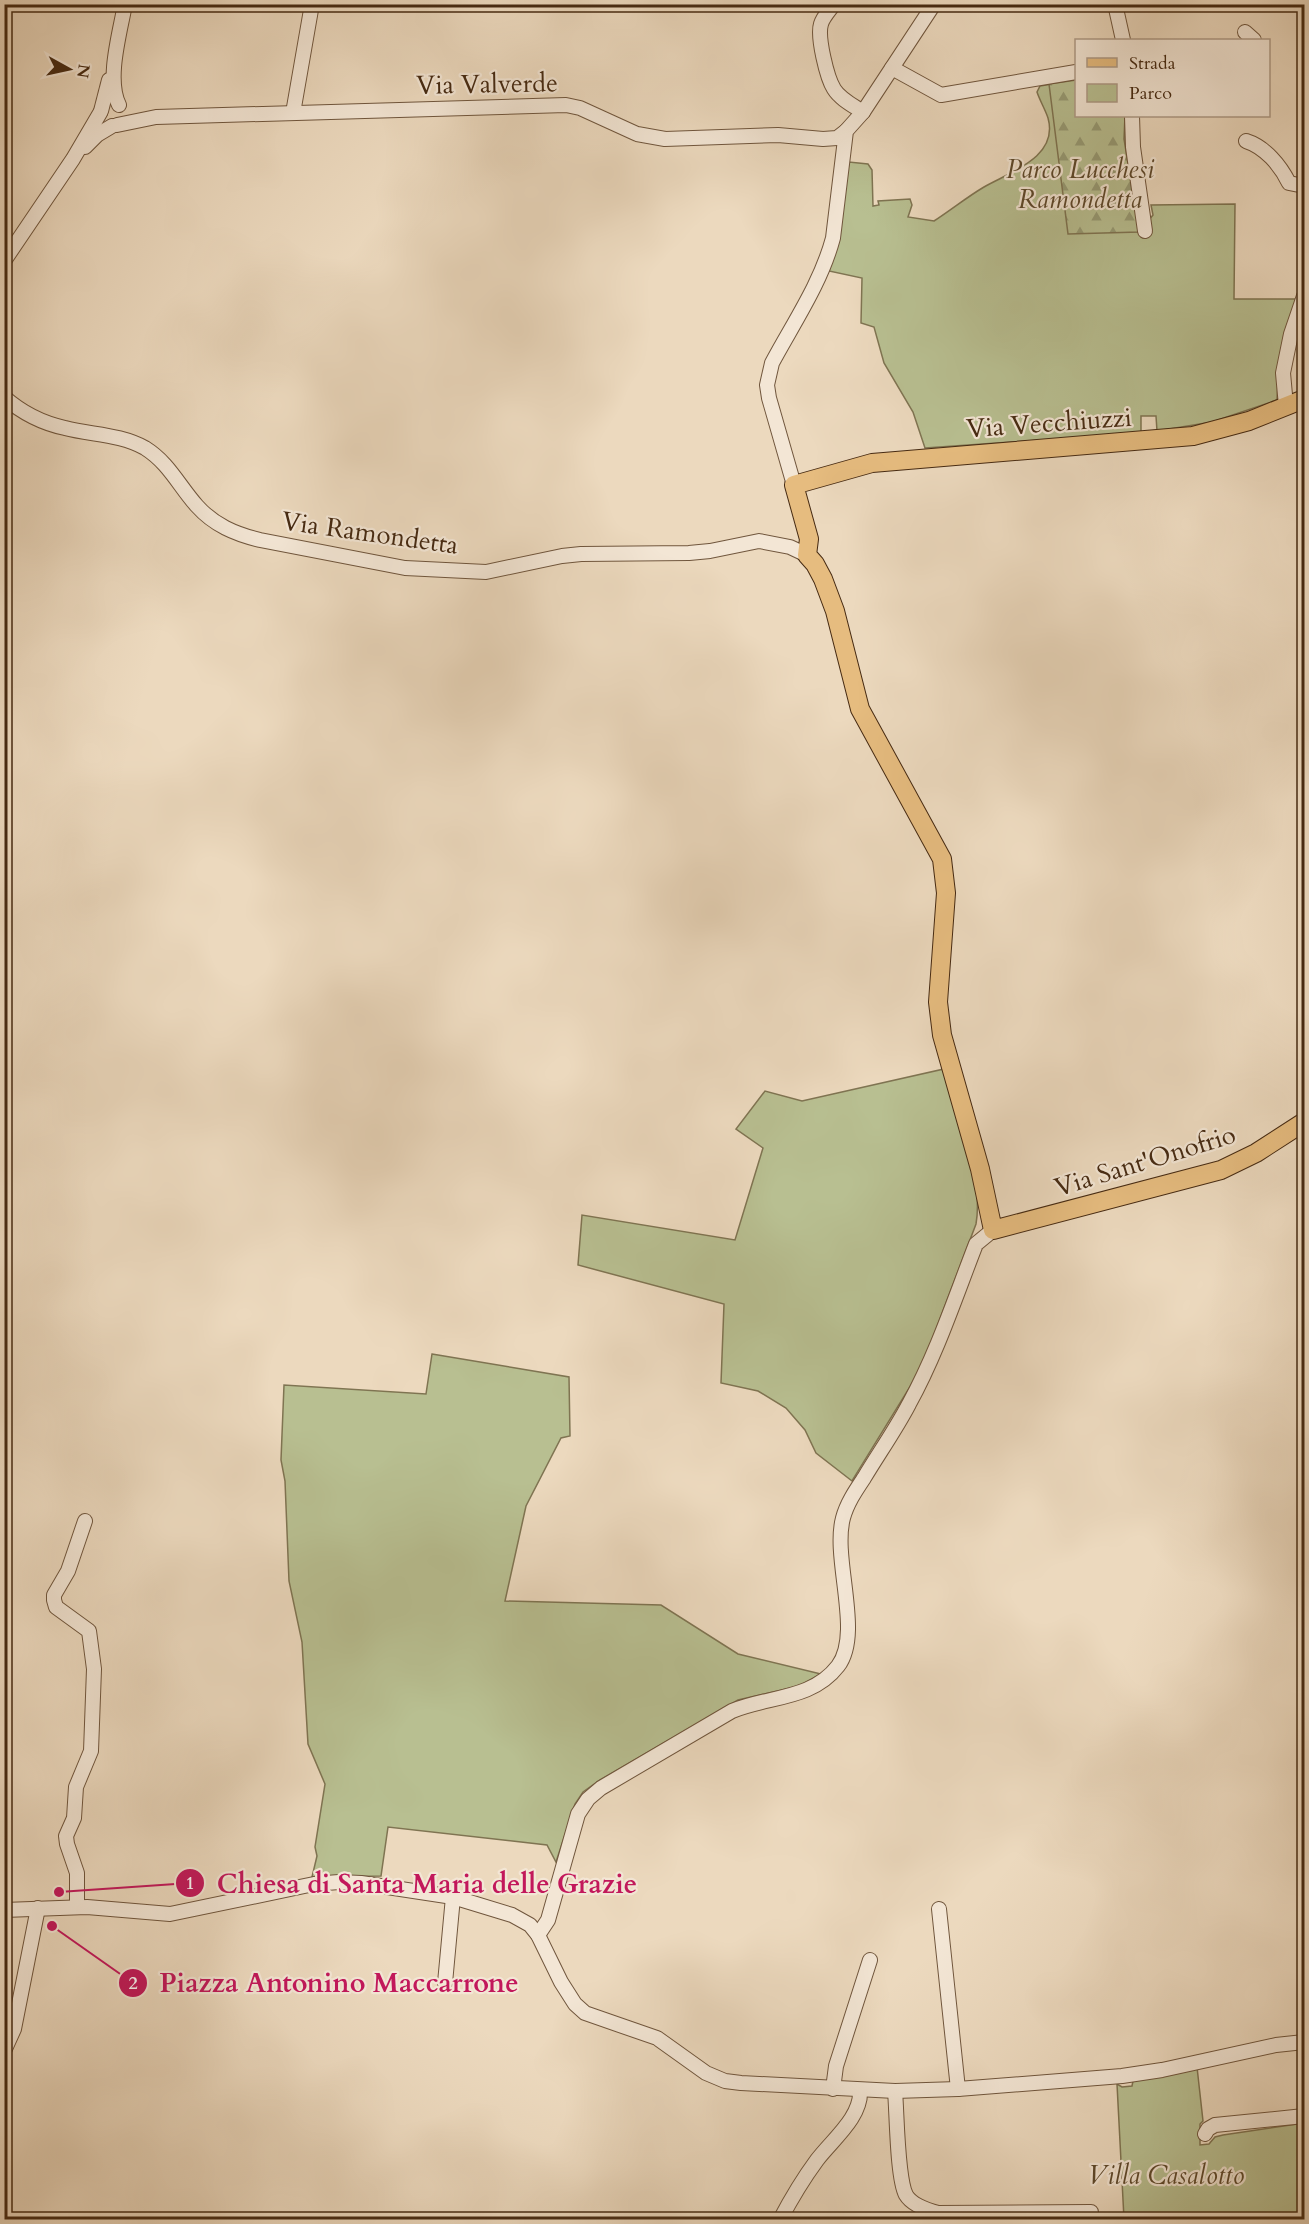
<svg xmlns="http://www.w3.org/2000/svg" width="1309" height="2224" font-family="Cardo,serif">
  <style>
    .green { fill: #b8bf91; stroke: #7f7452; stroke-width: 1.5 }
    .forest { fill: url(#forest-firs); stroke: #7f7452; stroke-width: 1.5 }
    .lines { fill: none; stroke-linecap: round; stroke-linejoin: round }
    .minor-casing { stroke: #70563d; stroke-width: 16 }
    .major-casing { stroke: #462a12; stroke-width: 20 }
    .minor { stroke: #f3e6d5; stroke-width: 14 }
    .major { stroke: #e6bc7f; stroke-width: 18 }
    .labels { text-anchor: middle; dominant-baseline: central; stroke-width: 4.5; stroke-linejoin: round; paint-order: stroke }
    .street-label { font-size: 26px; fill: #462a12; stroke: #f3e6d5 }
    .park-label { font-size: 26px; font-style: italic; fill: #5d482b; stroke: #f3e6d5 }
    .leader { fill: none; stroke: #c2185b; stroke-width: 2 }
    .callout-dot { fill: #c2185b; stroke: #f3e6d5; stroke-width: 2 }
    .mark-label { font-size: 18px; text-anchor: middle; font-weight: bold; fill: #fff }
    .callout-label { font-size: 27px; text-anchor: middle; font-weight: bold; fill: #c2185b; stroke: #f3e6d5; stroke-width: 4.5; stroke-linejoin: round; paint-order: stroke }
  </style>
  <defs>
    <pattern id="forest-firs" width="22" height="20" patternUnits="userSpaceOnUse" patternTransform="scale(1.5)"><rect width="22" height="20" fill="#b8bf91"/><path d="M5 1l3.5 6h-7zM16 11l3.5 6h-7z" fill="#979b75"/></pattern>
  </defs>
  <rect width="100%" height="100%" fill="#ecd9be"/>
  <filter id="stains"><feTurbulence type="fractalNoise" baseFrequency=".00333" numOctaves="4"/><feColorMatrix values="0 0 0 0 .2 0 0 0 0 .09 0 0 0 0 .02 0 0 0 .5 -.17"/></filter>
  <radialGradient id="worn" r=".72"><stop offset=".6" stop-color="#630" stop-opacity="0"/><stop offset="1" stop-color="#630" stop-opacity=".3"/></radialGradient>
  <g class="green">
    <path d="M1076 80V116H1125L1124 139 1139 232 1153 215 1151 205 1235 204 1234 299H1296L1278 376 1277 400 1212 422 1157 431 1156 416H1141V433L925 448 913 412 884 363 874 327 861 323 862 278 829 271 838 242 849 162 868 164 872 170 873 206 879 205 878 201 910 199 912 205 908 217 934 221C951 210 967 197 984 187 1010 172 1059 157 1048 118 1045 109 1040 101 1037 92L1040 86Z"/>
    <path d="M944 1069C957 1113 984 1179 976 1224L921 1369 852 1481 816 1453 805 1430 786 1408 758 1391 721 1383 724 1304 578 1265 582 1215 735 1240 763 1148 736 1129 765 1091 802 1101Z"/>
    <path d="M432 1354 569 1377 570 1436 561 1438 526 1506 505 1601 661 1605 738 1654 821 1674 799 1686 738 1700 600 1780 583 1792 575 1804 556 1862 547 1845 388 1827 381 1876 312 1877 317 1856 315 1847 325 1784 308 1744 302 1642 289 1581 285 1481 281 1460 284 1385 426 1394Z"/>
    <path d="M1197 2067 1203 2121 1200 2124V2145L1209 2144 1215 2137 1223 2135 1304 2123V2219H1124L1117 2084 1122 2087 1132 2086 1133 2081Z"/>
  </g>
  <path class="forest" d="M1076 80V116H1125L1124 139 1139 232 1068 234 1049 84Z"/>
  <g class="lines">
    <defs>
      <g id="minor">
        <path d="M834 4C829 11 823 17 821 24 817 37 827 78 834 89 840 99 854 106 863 112"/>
        <path d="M1115 4 1123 40"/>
        <path d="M1245 32 1254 40"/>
        <path d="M892 68 941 95 1076 72"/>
        <path d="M119 105C106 79 120 33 125 4"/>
        <path d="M101 111 109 80"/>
        <path d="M293 113 312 4"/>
        <path d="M1132 116 1133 147 1145 231"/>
        <path d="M117 125 156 117 566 105 580 108 637 134 665 139 778 135 823 139 837 138 846 131"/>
        <path d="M1246 141C1265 147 1280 165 1289 183L1304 186"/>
        <path d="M85 147 97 135 112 126"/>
        <path d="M4 261 73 159 100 113"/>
        <path d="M4 397C22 413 42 423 65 428 92 435 120 434 145 448 169 463 179 486 197 506 214 525 235 534 260 540L405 568 486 572 562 556 581 554 689 553 710 551 759 541 790 547 807 555"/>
        <path d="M1286 406 1283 373 1291 334 1304 296"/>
        <path d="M794 485 769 398 767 385 772 363C794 322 821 283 833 238L846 131 863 112 934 4"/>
        <path d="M77 1907V1873L67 1844 66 1836 74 1818 76 1787 91 1751 94 1669 89 1631 56 1607 54 1600V1595L68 1571 85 1521"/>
        <path d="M939 1909 958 2089"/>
        <path d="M4 1910 87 1907 170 1914 314 1884 339 1882 361 1883 453 1897 512 1915 530 1925 538 1935 561 1982 575 2004 585 2013 657 2038 706 2073 725 2081 741 2083 895 2091 958 2089 1122 2076 1162 2070 1276 2045 1304 2042"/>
        <path d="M538 1935 548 1920 578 1814 588 1799 601 1788 732 1711C768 1696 812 1700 838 1666 863 1633 832 1559 843 1518 847 1503 856 1490 864 1478 879 1453 896 1429 909 1404 937 1353 955 1298 976 1244L993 1230"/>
        <path d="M445 1983 453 1897"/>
        <path d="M4 2051 14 2029 38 1908"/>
        <path d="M833 2089 836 2066 870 1960"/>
        <path d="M895 2091C897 2113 897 2178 906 2195 912 2205 927 2210 938 2213L1091 2212"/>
        <path d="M1205 2134 1208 2129 1215 2125 1304 2116"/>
        <path d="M780 2220C791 2199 803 2179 817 2160 832 2140 862 2117 860 2090"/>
      </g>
      <path id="major" d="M1304 399 1249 421 1193 436 872 463 794 485 809 539 807 555 815 564 823 579 835 611 860 709 942 859 946 893 938 1002 942 1035 980 1169 993 1230 1221 1170 1256 1153 1304 1122"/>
    </defs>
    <use href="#minor" class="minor-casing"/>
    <use href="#major" class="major-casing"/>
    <use href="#minor" class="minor"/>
    <use href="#major" class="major"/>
  </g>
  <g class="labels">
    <g class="street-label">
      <text transform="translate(487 84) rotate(-1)">Via Valverde</text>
      <text transform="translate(1049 423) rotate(-4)">Via Vecchiuzzi</text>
      <text transform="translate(370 533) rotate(8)">Via Ramondetta</text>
      <text transform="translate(1145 1161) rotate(-17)">Via Sant'Onofrio</text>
    </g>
    <g class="park-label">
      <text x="1080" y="169">Parco Lucchesi<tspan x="1080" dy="30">Ramondetta</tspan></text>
      <text x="1166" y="2175">Villa Casalotto</text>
    </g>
  </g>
  <path class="leader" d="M59 1892L190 1883M52 1926L133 1983"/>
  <g class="callout-dot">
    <circle cx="59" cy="1892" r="6"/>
    <circle cx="52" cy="1926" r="6"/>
    <circle cx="190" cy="1883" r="15"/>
    <circle cx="133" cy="1983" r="15"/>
  </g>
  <g class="mark-label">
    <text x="190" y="1889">1</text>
    <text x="133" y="1989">2</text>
  </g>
  <g class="callout-label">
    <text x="427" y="1893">Chiesa di Santa Maria delle Grazie</text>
    <text x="339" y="1992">Piazza Antonino Maccarrone</text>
  </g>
  <rect width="1309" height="2224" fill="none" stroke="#ecd9be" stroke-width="24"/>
  <rect x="6" y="6" width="1297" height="2212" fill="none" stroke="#462a12" stroke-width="3"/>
  <rect x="12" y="12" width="1285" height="2200" fill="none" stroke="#462a12" stroke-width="1.5"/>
  <rect x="1075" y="39" width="195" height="78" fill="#f3e6d5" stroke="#ae9b87" stroke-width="1.5"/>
  <rect x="1087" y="58" width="30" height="9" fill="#e6bc7f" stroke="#ae9b87" stroke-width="1.5"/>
  <text x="1129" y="69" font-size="18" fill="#462a12">Strada</text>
  <rect x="1087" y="84" width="30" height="18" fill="#b8bf91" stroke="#ae9b87" stroke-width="1.5"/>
  <text x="1129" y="99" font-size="18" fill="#462a12">Parco</text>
  <g transform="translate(69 69) rotate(98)" stroke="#f3e6d5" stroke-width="4.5" paint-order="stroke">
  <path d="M0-4.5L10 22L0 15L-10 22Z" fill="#462a12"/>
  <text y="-9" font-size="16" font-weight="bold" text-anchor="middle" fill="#462a12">N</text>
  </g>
  <rect width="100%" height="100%" filter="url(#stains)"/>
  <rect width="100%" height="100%" fill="url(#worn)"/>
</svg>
